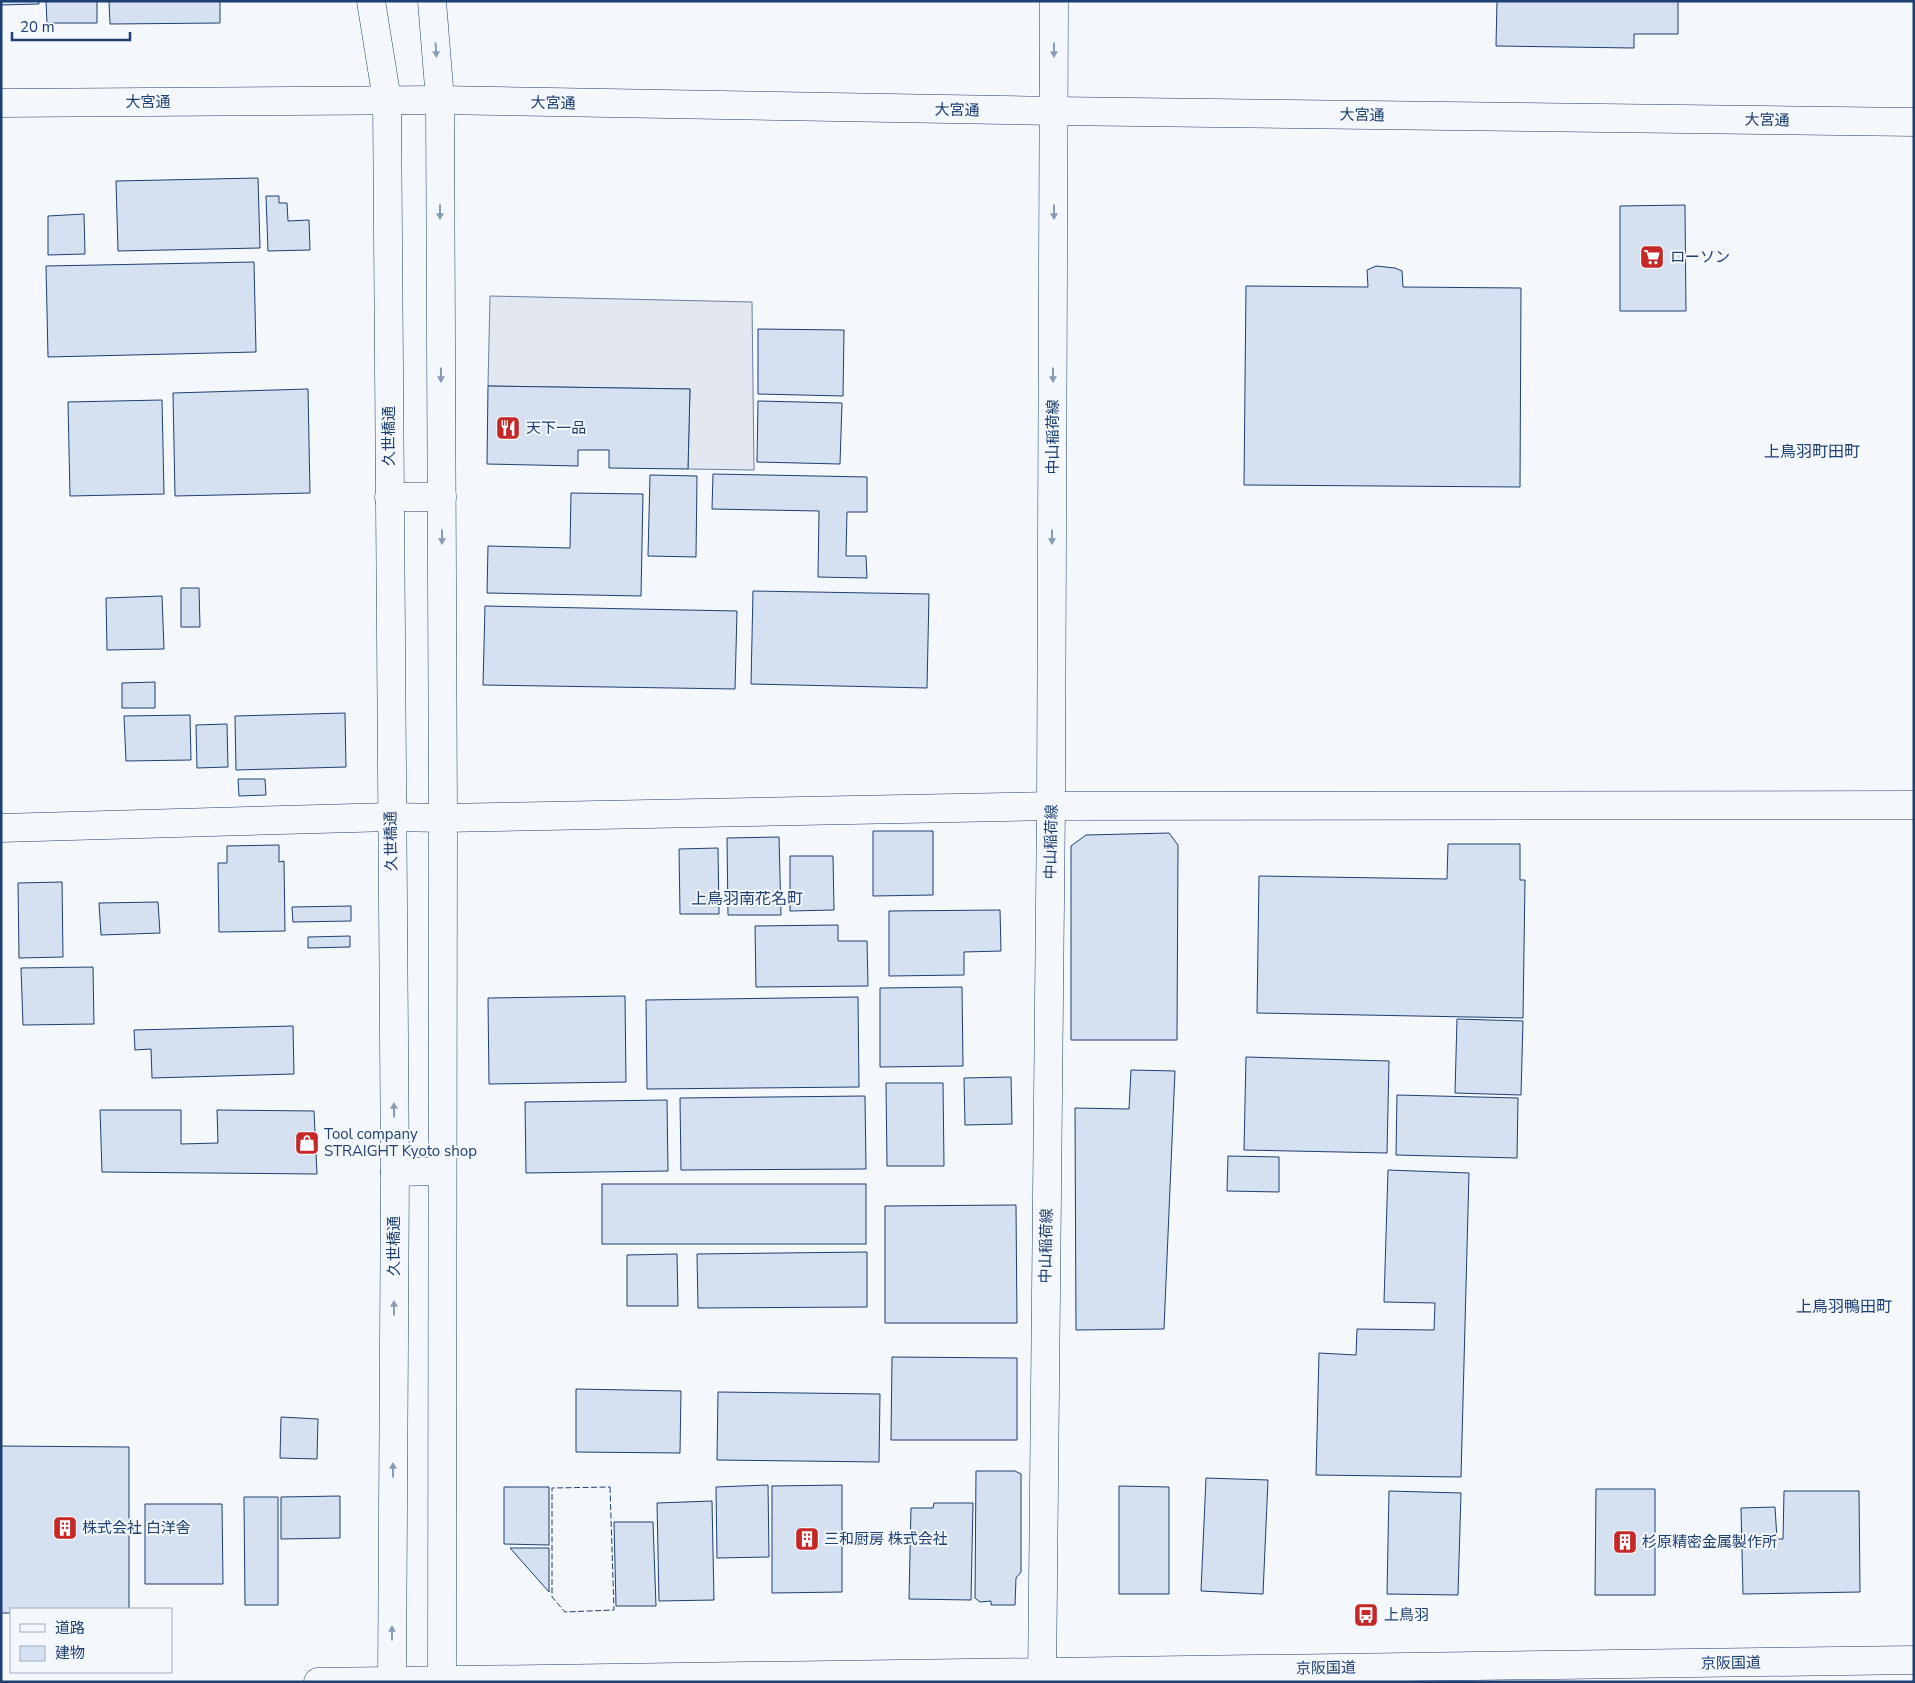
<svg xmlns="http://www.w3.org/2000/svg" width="1915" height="1683" font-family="'Nunito Sans','Noto Sans JP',sans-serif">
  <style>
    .parking { fill: #e3e8f0; stroke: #687fa3 }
    .building { fill: #d5e0f0; stroke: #1d3f73 }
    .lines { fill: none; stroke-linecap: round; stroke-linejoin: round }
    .minor-casing { stroke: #1d3f73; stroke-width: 29 }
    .tertiary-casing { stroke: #1d3f73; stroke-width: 29 }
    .secondary-casing { stroke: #1d3f73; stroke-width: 29 }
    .trunk-casing { stroke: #1d3f73; stroke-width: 29 }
    .minor { stroke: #f4f7fb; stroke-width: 28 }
    .tertiary { stroke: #f4f7fb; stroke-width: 28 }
    .secondary { stroke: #f4f7fb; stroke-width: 28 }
    .trunk { stroke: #f4f7fb; stroke-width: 28 }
    .fence { stroke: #1d3f73; stroke-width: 1; stroke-dasharray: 6 2.5; stroke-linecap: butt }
    .oneway { fill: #889bb7 }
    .labels { text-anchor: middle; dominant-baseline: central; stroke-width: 4; stroke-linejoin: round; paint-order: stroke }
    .street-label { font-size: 15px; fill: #1d3f73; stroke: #f4f7fb }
    .poi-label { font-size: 15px; fill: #1d3f73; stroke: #f4f7fb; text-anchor: start }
    .neighbourhood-label { font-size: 16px; fill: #1d3f73; stroke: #f4f7fb }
  </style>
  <rect width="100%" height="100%" fill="#f4f7fb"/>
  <path class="parking" d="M490 296 752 302 754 470 688 469 690 389 488 386Z"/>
  <g class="building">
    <path d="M1 1H39V4L1 5Z"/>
    <path d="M46 1H97V23H47Z"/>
    <path d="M109 1H220V23L110 24Z"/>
    <path d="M1497 1H1678V34H1634V48L1496 46Z"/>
    <path d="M258 178 260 248 118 251 116 181Z"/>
    <path d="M266 196H279V203H287L288 221 309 220 310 250 268 251Z"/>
    <path d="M1685 205 1686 311H1620V206Z"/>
    <path d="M84 214 85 254 48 255V216Z"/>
    <path d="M254 262 256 352 48 357 46 266Z"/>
    <path d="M1376 266 1395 268 1402 271 1403 287 1521 288 1520 487 1244 485 1246 286 1368 287 1367 270Z"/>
    <path d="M758 329 844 330 843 396 758 394Z"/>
    <path d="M488 386 690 389 688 469 609 468V450H578V466L487 464Z"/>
    <path d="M308 389 310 493 175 496 173 393Z"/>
    <path d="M162 400 164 494 70 496 68 402Z"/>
    <path d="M758 401 842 403 840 464 757 462Z"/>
    <path d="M713 474 867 477V512H847L846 556H866L867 578 818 577 819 511 712 509Z"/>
    <path d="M650 475 697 476 696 557 648 556Z"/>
    <path d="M571 493 643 494 641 596 487 593 488 546 570 548Z"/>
    <path d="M181 588H199L200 627H181Z"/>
    <path d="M753 591 929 594 927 688 751 684Z"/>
    <path d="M162 596 164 649 107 650 106 598Z"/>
    <path d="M485 606 737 611 735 689 483 685Z"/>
    <path d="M155 682V708H122V683Z"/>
    <path d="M345 713 346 767 236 770 235 716Z"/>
    <path d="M190 715 191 760 126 761 124 716Z"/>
    <path d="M227 724 228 767 197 768 196 725Z"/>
    <path d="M238 779H265L266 795 239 796Z"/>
    <path d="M873 831H933V895L873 896Z"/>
    <path d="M1169 833 1178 845 1177 1040H1071V846L1086 835Z"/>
    <path d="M779 837 781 915H728L727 838Z"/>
    <path d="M1448 844H1520V880H1525L1523 1018 1257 1013 1259 876 1447 879Z"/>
    <path d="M279 845V862L284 861 285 931 219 932 218 863H227V846Z"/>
    <path d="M718 848 719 914H680L679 849Z"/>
    <path d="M790 856H833L834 910 790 911Z"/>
    <path d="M62 882 63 957 19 958 18 883Z"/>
    <path d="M158 902 160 933 101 935 99 903Z"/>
    <path d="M351 906V921L293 922 292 907Z"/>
    <path d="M1000 910 1001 951 964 952V975L889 976V911Z"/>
    <path d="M838 925V941H867L868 986 756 987 755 926Z"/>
    <path d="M350 936V947L308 948V937Z"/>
    <path d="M93 967 94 1024 23 1025 21 968Z"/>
    <path d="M962 987 963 1066 880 1067V988Z"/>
    <path d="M625 996 626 1082 489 1084 488 998Z"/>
    <path d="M858 997 859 1087 647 1089 646 1000Z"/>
    <path d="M1457 1019 1523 1021 1521 1095 1455 1093Z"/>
    <path d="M293 1026 294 1074 152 1078 151 1049 135 1050 134 1030Z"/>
    <path d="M1246 1057 1389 1061 1387 1153 1244 1150Z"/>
    <path d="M1131 1070 1175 1071 1164 1329 1076 1330 1075 1108 1129 1109Z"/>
    <path d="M1011 1077 1012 1124 965 1125 964 1078Z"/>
    <path d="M886 1083H943L944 1166H887Z"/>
    <path d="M1397 1095 1518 1098 1517 1158 1396 1155Z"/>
    <path d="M865 1096 866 1169 681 1170 680 1098Z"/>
    <path d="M667 1100 668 1171 526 1173 525 1102Z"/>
    <path d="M100 1110H181V1144L218 1143 217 1110 314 1111 317 1174 102 1172Z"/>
    <path d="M1228 1156 1279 1157V1192L1227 1191Z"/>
    <path d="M1388 1170 1469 1173 1461 1477 1316 1475 1319 1353 1356 1355 1357 1329 1434 1330 1435 1303 1384 1302Z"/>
    <rect x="602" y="1184" width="264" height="60"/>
    <path d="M1016 1205 1017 1323H885V1206Z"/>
    <path d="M867 1252V1307L698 1308 697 1254Z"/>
    <path d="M677 1254 678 1306H627V1255Z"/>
    <path d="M892 1357 1017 1358V1440H891Z"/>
    <path d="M576 1389 681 1391 680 1453 576 1452Z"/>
    <path d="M718 1392 880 1394 879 1462 717 1460Z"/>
    <path d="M281 1417 318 1419 317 1459 280 1458Z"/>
    <path d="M1 1446 129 1447V1609H11V1613H1Z"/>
    <path d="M976 1471H1015L1021 1474V1572L1016 1578 1015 1605H991V1601L980 1602 975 1598Z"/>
    <path d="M1206 1478 1268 1480 1263 1594 1201 1591Z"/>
    <path d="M768 1485 769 1557 717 1558 716 1487Z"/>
    <path d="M842 1485V1592L772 1593V1486Z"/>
    <path d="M1119 1486 1169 1487V1594H1119Z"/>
    <path d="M504 1487H549V1545L504 1544Z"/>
    <path d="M1596 1489H1655V1595H1595Z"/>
    <path d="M1389 1491 1461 1493 1458 1595 1387 1594Z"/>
    <path d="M1784 1491H1859L1860 1592 1743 1594 1741 1508 1775 1507 1777 1539H1783Z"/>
    <path d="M340 1496V1538L281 1539V1497Z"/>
    <path d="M244 1497H278V1605H245Z"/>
    <path d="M712 1501 714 1600 659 1601 657 1503Z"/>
    <path d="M934 1503H973L971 1600 909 1599 911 1508H933Z"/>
    <path d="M145 1504H222L223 1584H145Z"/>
    <path d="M614 1522H653L656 1606H616Z"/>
    <path d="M510 1548H549V1592Z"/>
  </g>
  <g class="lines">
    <defs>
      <g id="minor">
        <path d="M389 497H442"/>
        <path d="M1 828 391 817 443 818"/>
        <path d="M395 1172 442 1171"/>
      </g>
      <g id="tertiary">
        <path d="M371 1 387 100 395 1172 392 1682"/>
        <path d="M432 1 440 100 443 818 442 1682"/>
        <path d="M1 103 440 100 1055 111 1914 122"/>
        <path d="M443 818 1051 806 1914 805"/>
      </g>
      <path id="secondary" d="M1042 1682 1051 806 1054 1"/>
      <path id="trunk" d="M318 1682 1914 1660"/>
    </defs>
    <use href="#minor" class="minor-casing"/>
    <use href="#tertiary" class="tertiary-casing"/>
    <use href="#secondary" class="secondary-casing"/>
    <use href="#trunk" class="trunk-casing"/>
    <use href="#minor" class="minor"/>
    <use href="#tertiary" class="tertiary"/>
    <use href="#secondary" class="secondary"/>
    <use href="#trunk" class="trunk"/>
    <path class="fence" d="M610 1487 614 1610 565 1612 552 1597V1488Z"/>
  </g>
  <defs><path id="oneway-solid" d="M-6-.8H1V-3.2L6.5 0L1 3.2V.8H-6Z" transform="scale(1.25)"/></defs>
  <g class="oneway">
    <use href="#oneway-solid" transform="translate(436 50) rotate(86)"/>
    <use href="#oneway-solid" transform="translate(1054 50) rotate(90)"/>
    <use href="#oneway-solid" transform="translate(440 212) rotate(90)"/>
    <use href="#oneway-solid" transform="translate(1054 212) rotate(90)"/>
    <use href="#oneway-solid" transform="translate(441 375) rotate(90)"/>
    <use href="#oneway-solid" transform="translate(1053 375) rotate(90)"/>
    <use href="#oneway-solid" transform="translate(442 537) rotate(90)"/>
    <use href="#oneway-solid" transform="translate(1052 537) rotate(90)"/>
    <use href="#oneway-solid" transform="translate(394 1110) rotate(-91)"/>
    <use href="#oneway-solid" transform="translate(394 1308) rotate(-90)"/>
    <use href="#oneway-solid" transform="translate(393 1470) rotate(-90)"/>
    <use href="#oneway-solid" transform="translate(392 1633) rotate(-90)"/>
  </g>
  <defs>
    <symbol id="supermarket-square" viewBox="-11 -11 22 22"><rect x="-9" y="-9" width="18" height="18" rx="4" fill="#c62828" stroke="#f4f7fb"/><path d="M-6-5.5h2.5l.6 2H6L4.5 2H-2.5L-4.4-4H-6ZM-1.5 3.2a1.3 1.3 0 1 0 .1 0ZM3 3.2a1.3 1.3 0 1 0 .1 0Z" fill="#fff"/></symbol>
    <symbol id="restaurant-square" viewBox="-11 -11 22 22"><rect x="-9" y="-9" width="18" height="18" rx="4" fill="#c62828" stroke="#f4f7fb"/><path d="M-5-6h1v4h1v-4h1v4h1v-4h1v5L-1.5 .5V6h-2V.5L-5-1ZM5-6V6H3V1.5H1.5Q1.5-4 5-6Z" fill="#fff"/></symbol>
    <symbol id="shop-square" viewBox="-11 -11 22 22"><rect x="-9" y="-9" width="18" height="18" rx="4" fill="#c62828" stroke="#f4f7fb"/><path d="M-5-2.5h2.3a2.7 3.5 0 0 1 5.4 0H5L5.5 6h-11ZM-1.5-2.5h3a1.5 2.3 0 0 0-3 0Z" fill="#fff"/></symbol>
    <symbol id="building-square" viewBox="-11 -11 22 22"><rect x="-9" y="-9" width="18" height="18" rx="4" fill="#c62828" stroke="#f4f7fb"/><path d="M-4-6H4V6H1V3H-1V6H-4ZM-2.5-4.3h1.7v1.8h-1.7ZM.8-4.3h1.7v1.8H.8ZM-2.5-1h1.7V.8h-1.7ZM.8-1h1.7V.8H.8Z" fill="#fff"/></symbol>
    <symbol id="bus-square" viewBox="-11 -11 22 22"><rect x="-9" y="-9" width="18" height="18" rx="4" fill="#c62828" stroke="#f4f7fb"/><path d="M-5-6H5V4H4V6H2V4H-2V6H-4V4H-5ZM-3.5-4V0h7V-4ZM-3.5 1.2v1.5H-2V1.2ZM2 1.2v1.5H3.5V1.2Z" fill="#fff"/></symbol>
  </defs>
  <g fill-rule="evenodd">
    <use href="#supermarket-square" x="1638" y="243" width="28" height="28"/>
    <use href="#restaurant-square" x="494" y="414" width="28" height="28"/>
    <use href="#shop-square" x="293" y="1129" width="28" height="28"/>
    <use href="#building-square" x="51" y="1514" width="28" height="28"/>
    <use href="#building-square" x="793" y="1525" width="28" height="28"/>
    <use href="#building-square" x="1611" y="1528" width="28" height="28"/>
    <use href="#bus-square" x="1352" y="1601" width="28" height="28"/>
  </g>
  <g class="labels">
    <g class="street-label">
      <text x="148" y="102">大宮通</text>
      <text transform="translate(553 103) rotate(1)">大宮通</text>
      <text transform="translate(957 110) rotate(1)">大宮通</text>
      <text transform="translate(1362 115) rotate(1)">大宮通</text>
      <text transform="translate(1767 120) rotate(1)">大宮通</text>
      <text transform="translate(389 436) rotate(-90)">久世橋通</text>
      <text transform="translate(1053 437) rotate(-90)">中山稲荷線</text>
      <text transform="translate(391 841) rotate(-91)">久世橋通</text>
      <text transform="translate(1051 842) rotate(-89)">中山稲荷線</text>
      <text transform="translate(394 1246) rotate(-90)">久世橋通</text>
      <text transform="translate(1046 1246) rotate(-89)">中山稲荷線</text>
      <text transform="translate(1731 1663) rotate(-1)">京阪国道</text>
      <text transform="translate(1326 1668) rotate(-1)">京阪国道</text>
    </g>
    <g class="poi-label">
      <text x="1670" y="257">ローソン</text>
      <text x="526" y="428">天下一品</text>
      <text x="324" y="1134">Tool company<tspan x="324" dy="17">STRAIGHT Kyoto shop</tspan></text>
      <text x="82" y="1528">株式会社 白洋舎</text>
      <text x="824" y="1539">三和厨房 株式会社</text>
      <text x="1642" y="1542">杉原精密金属製作所</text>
      <text x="1384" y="1615">上鳥羽</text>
    </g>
    <g class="neighbourhood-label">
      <text x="1812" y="452">上鳥羽町田町</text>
      <text x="747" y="899">上鳥羽南花名町</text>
      <text x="1844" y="1307">上鳥羽鴨田町</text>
    </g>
  </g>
  <rect width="1915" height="1683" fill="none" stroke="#1d3f73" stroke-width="5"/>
  <rect x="10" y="1608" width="162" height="65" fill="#f4f7fb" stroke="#9eadc5"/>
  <rect x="20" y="1624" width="25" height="8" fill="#f4f7fb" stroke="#9eadc5"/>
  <text x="55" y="1633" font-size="15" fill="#1d3f73">道路</text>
  <rect x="20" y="1646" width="25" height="15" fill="#d5e0f0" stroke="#9eadc5"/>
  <text x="55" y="1658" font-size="15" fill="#1d3f73">建物</text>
  <path d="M12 32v8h118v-8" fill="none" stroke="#1d3f73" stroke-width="2.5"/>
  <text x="20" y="32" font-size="15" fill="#1d3f73" stroke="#f4f7fb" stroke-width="4" paint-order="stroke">20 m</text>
</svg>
